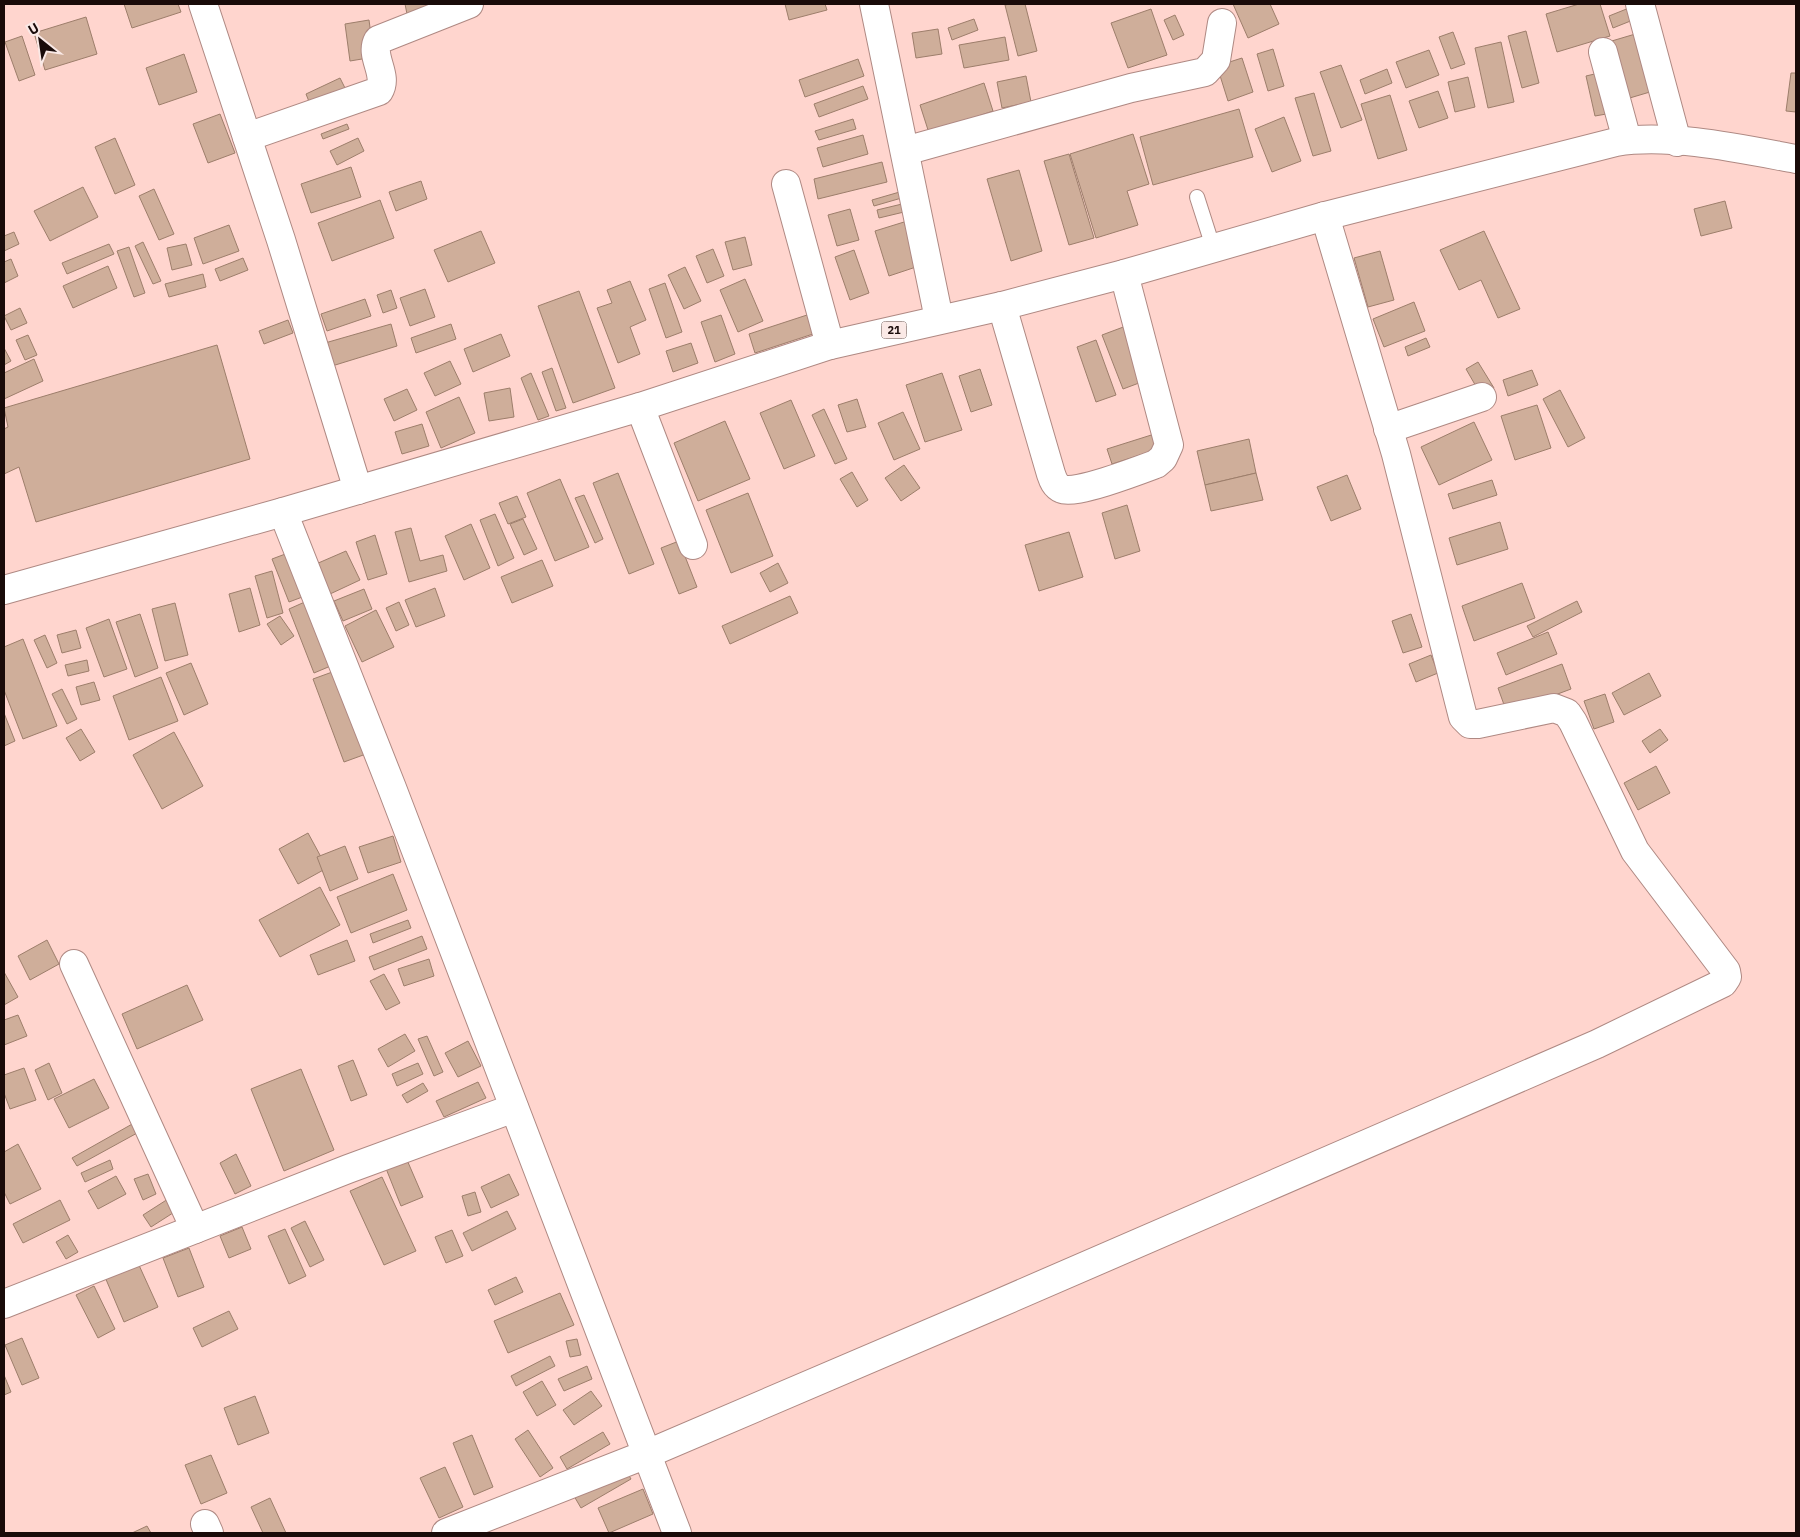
<svg xmlns="http://www.w3.org/2000/svg" width="1800" height="1537" font-family="'IBM Plex Sans',sans-serif">
  <style>
    .building { fill: #cfae9a; stroke: #9d7e6b }
    .lines { fill: none; stroke-linecap: round; stroke-linejoin: round }
    .service-casing { stroke: #af8983; stroke-width: 16 }
    .minor-casing { stroke: #af8983; stroke-width: 30 }
    .trunk-casing { stroke: #af8983; stroke-width: 30 }
    .service { stroke: #fff; stroke-width: 14 }
    .minor { stroke: #fff; stroke-width: 28 }
    .trunk { stroke: #fff; stroke-width: 28 }
    .labels { text-anchor: middle; dominant-baseline: central; stroke-width: 4.5; stroke-linejoin: round; paint-order: stroke }
    .shield { fill: #fae9e6; stroke: #5c4e4b; stroke-width: 1 }
    .shield-label { font-size: 11px; font-weight: bold; fill: #190b09 }
  </style>
  <rect width="100%" height="100%" fill="#ffd5ce"/>
  <g class="building">
    <path d="M124 4H178L181 12 132 28Z"/>
    <path d="M405 4H428L429 9 407 14Z"/>
    <path d="M785 4H825L827 10 789 20Z"/>
    <path d="M1010 4H1025L1037 51 1018 56 1005 5Z"/>
    <path d="M1233 4H1270L1279 24 1248 38Z"/>
    <path d="M1579 4H1600L1610 36 1557 52 1546 14Z"/>
    <path d="M1634 6 1638 18 1613 28 1609 16Z"/>
    <path d="M1151 9 1167 55 1128 68 1111 23Z"/>
    <path d="M1175 15 1184 35 1173 40 1164 20Z"/>
    <path d="M86 17 97 54 45 70 34 33Z"/>
    <path d="M974 19 978 30 952 40 948 28Z"/>
    <path d="M369 20 374 57 350 61 345 24Z"/>
    <path d="M938 29 942 54 916 58 912 33Z"/>
    <path d="M1526 31 1539 83 1522 88 1508 36Z"/>
    <path d="M1453 32 1465 64 1451 69 1439 37Z"/>
    <path d="M1642 32 1660 89 1623 100 1605 43Z"/>
    <path d="M22 36 35 75 19 81 5 42Z"/>
    <path d="M1005 37 1009 60 964 68 959 45Z"/>
    <path d="M1501 42 1514 102 1488 108 1475 48Z"/>
    <path d="M1273 49 1284 86 1268 91 1257 54Z"/>
    <path d="M1429 50 1439 75 1406 88 1396 62Z"/>
    <path d="M184 54 197 92 159 105 146 68Z"/>
    <path d="M1242 58 1253 92 1228 101 1217 66Z"/>
    <path d="M858 59 864 76 805 97 799 80Z"/>
    <path d="M1341 65 1362 120 1341 128 1320 72Z"/>
    <path d="M1387 69 1392 83 1365 94 1360 80Z"/>
    <path d="M1603 72 1612 113 1595 116 1586 76Z"/>
    <path d="M1791 73H1796V112L1786 111Z"/>
    <path d="M1026 76 1031 102 1002 108 997 82Z"/>
    <path d="M1468 77 1475 107 1455 112 1448 82Z"/>
    <path d="M340 78 347 92 312 109 306 94Z"/>
    <path d="M984 83 993 111 929 133 920 105Z"/>
    <path d="M863 86 868 99 819 117 814 104Z"/>
    <path d="M1438 91 1448 118 1419 128 1409 101Z"/>
    <path d="M1314 93 1331 151 1313 156 1295 98Z"/>
    <path d="M1390 95 1407 150 1378 159 1361 104Z"/>
    <path d="M1239 109 1253 157 1153 185 1140 137Z"/>
    <path d="M220 114 235 153 208 163 193 124Z"/>
    <path d="M1284 117 1301 161 1272 172 1255 129Z"/>
    <path d="M853 119 856 129 819 140 815 131Z"/>
    <path d="M347 124 349 129 323 139 321 134Z"/>
    <path d="M1133 134 1149 184 1127 191 1138 225 1096 238 1070 154Z"/>
    <path d="M863 135 868 154 823 167 817 148Z"/>
    <path d="M115 138 135 185 115 194 95 147Z"/>
    <path d="M358 138 364 151 337 165 330 151Z"/>
    <path d="M1069 154 1094 238 1069 245 1044 161Z"/>
    <path d="M882 162 887 182 818 199 814 179Z"/>
    <path d="M351 167 361 197 311 213 301 184Z"/>
    <path d="M1019 170 1042 251 1011 261 987 179Z"/>
    <path d="M421 181 427 199 396 211 389 192Z"/>
    <path d="M83 187 98 217 50 241 34 211Z"/>
    <path d="M154 189 174 234 159 240 139 196Z"/>
    <path d="M903 191 905 197 874 206 872 200Z"/>
    <path d="M380 200 394 238 332 261 318 223Z"/>
    <path d="M1725 201 1732 228 1701 236 1694 209Z"/>
    <path d="M902 204 904 212 879 218 877 210Z"/>
    <path d="M850 209 859 240 837 246 828 215Z"/>
    <path d="M904 222 919 266 889 276 875 231Z"/>
    <path d="M229 225 239 251 203 264 194 238Z"/>
    <path d="M481 231 495 263 448 282 434 250Z"/>
    <path d="M1484 231 1520 309 1498 318 1481 280 1459 290 1440 250Z"/>
    <path d="M14 232 19 244 4 251V236Z"/>
    <path d="M745 237 752 265 733 270 725 242Z"/>
    <path d="M143 242 161 281 153 284 135 246Z"/>
    <path d="M109 244 114 254 67 274 62 263Z"/>
    <path d="M186 244 192 265 172 270 167 248Z"/>
    <path d="M129 247 145 293 134 297 117 251Z"/>
    <path d="M713 249 724 276 707 283 696 256Z"/>
    <path d="M854 250 869 293 850 300 835 257Z"/>
    <path d="M1380 251 1394 300 1368 307 1354 258Z"/>
    <path d="M243 258 248 270 220 281 215 269Z"/>
    <path d="M11 259 18 276 4 283V262Z"/>
    <path d="M108 266 117 288 73 308 63 286Z"/>
    <path d="M685 267 701 301 684 309 668 275Z"/>
    <path d="M203 274 206 287 169 297 165 284Z"/>
    <path d="M745 279 763 321 738 332 720 290Z"/>
    <path d="M630 281 646 320 630 327 640 354 618 363 597 308 612 303 607 290Z"/>
    <path d="M665 283 682 332 666 338 649 289Z"/>
    <path d="M425 289 435 317 410 326 400 298Z"/>
    <path d="M391 290 397 308 383 313 377 295Z"/>
    <path d="M579 291 615 388 573 403 538 306Z"/>
    <path d="M365 299 371 316 327 331 321 314Z"/>
    <path d="M1414 302 1425 331 1384 347 1373 319Z"/>
    <path d="M20 308 27 323 11 330 4 316Z"/>
    <path d="M721 315 735 354 715 362 701 322Z"/>
    <path d="M807 315 813 334 755 353 749 334Z"/>
    <path d="M288 320 293 333 264 344 259 331Z"/>
    <path d="M391 324 397 346 332 366 325 343Z"/>
    <path d="M451 324 456 339 416 353 411 338Z"/>
    <path d="M1126 326 1147 380 1123 389 1102 335Z"/>
    <path d="M501 334 510 356 473 372 464 349Z"/>
    <path d="M28 335 37 355 25 360 16 340Z"/>
    <path d="M1426 338 1430 347 1408 356 1405 347Z"/>
    <path d="M1096 340 1116 395 1096 402 1077 347Z"/>
    <path d="M691 343 698 363 673 372 666 351Z"/>
    <path d="M217 345 250 459 36 522 19 467 4 474V429L8 427 4 408Z"/>
    <path d="M4 348 11 361 4 365Z"/>
    <path d="M34 359 43 381 4 399V373Z"/>
    <path d="M450 361 461 384 435 396 424 373Z"/>
    <path d="M1478 362 1494 388 1481 395 1466 369Z"/>
    <path d="M552 368 566 408 556 411 542 372Z"/>
    <path d="M980 369 992 405 971 412 959 376Z"/>
    <path d="M1532 370 1538 385 1508 396 1503 380Z"/>
    <path d="M531 373 549 416 538 420 521 378Z"/>
    <path d="M942 373 962 430 925 442 906 385Z"/>
    <path d="M510 388 514 417 489 421 484 393Z"/>
    <path d="M407 389 417 410 394 421 384 399Z"/>
    <path d="M1560 390 1585 438 1568 447 1543 399Z"/>
    <path d="M459 397 475 433 441 448 426 412Z"/>
    <path d="M857 399 866 427 847 432 838 405Z"/>
    <path d="M791 400 815 456 784 469 760 413Z"/>
    <path d="M1537 405 1551 448 1515 460 1501 416Z"/>
    <path d="M824 409 847 459 835 464 812 415Z"/>
    <path d="M903 412 920 449 894 460 878 423Z"/>
    <path d="M725 421 750 479 698 501 674 443Z"/>
    <path d="M1474 422 1492 460 1439 485 1421 447Z"/>
    <path d="M422 424 429 446 402 454 395 432Z"/>
    <path d="M1164 431 1168 446 1112 464 1107 449Z"/>
    <path d="M1249 439 1256 473 1205 485 1197 451Z"/>
    <path d="M904 465 920 488 901 501 885 478Z"/>
    <path d="M852 472 868 500 857 507 840 479Z"/>
    <path d="M618 473 654 564 629 574 593 483Z"/>
    <path d="M1256 473 1263 500 1211 511 1205 485Z"/>
    <path d="M1347 475 1361 509 1331 521 1317 487Z"/>
    <path d="M560 479 589 547 555 561 527 493Z"/>
    <path d="M1492 480 1497 495 1453 509 1448 494Z"/>
    <path d="M748 493 773 556 731 573 706 510Z"/>
    <path d="M584 495 603 539 595 543 575 498Z"/>
    <path d="M517 496 526 517 508 524 499 503Z"/>
    <path d="M1127 505 1140 551 1115 559 1102 513Z"/>
    <path d="M495 514 514 558 498 566 480 520Z"/>
    <path d="M523 519 537 549 524 555 510 524Z"/>
    <path d="M1500 522 1508 549 1457 565 1449 538Z"/>
    <path d="M471 524 490 568 464 580 445 536Z"/>
    <path d="M411 528 420 561 443 555 447 571 409 582 395 532Z"/>
    <path d="M1069 532 1083 577 1039 591 1025 545Z"/>
    <path d="M375 535 387 574 368 580 356 542Z"/>
    <path d="M679 541 697 587 679 594 661 548Z"/>
    <path d="M346 551 360 580 330 594 316 564Z"/>
    <path d="M288 553 305 596 289 602 272 559Z"/>
    <path d="M542 560 553 586 512 603 501 577Z"/>
    <path d="M778 563 788 583 770 592 760 573Z"/>
    <path d="M272 571 283 613 267 618 255 576Z"/>
    <path d="M1522 583 1535 618 1474 641 1462 606Z"/>
    <path d="M250 588 260 625 239 632 229 594Z"/>
    <path d="M435 588 445 616 416 627 405 600Z"/>
    <path d="M364 589 372 609 343 621 334 601Z"/>
    <path d="M790 596 798 613 730 644 722 626Z"/>
    <path d="M307 601 333 665 314 673 289 609Z"/>
    <path d="M1577 601 1582 612 1533 637 1527 626Z"/>
    <path d="M399 602 409 625 396 631 386 608Z"/>
    <path d="M175 603 188 655 165 661 152 609Z"/>
    <path d="M376 610 394 647 362 662 345 626Z"/>
    <path d="M140 614 158 668 135 677 116 622Z"/>
    <path d="M1411 614 1422 647 1403 653 1392 621Z"/>
    <path d="M280 616 294 636 281 645 267 624Z"/>
    <path d="M109 619 127 669 104 677 86 628Z"/>
    <path d="M76 630 81 648 62 653 57 635Z"/>
    <path d="M1548 632 1557 654 1506 675 1497 653Z"/>
    <path d="M45 635 57 663 47 668 34 640Z"/>
    <path d="M23 639 57 726 23 739 4 690V647Z"/>
    <path d="M1431 655 1438 673 1416 682 1409 664Z"/>
    <path d="M87 660 89 671 68 676 65 665Z"/>
    <path d="M191 663 208 704 184 715 166 673Z"/>
    <path d="M1562 664 1571 689 1507 713 1498 688Z"/>
    <path d="M335 671 366 754 344 762 313 679Z"/>
    <path d="M1649 673 1661 696 1624 715 1612 693Z"/>
    <path d="M161 677 178 721 129 740 113 696Z"/>
    <path d="M94 682 100 700 81 705 76 687Z"/>
    <path d="M62 689 77 719 67 724 52 694Z"/>
    <path d="M1605 694 1614 722 1594 729 1584 701Z"/>
    <path d="M4 713 15 741 4 746Z"/>
    <path d="M81 729 95 752 80 761 66 738Z"/>
    <path d="M1660 729 1668 740 1650 753 1642 741Z"/>
    <path d="M174 732 203 786 162 809 133 755Z"/>
    <path d="M1656 766 1670 793 1638 810 1624 783Z"/>
    <path d="M308 833 327 868 298 884 279 849Z"/>
    <path d="M393 836 401 862 368 873 359 847Z"/>
    <path d="M345 846 358 879 330 891 317 857Z"/>
    <path d="M393 874 407 910 351 933 337 897Z"/>
    <path d="M320 887 340 925 280 957 259 920Z"/>
    <path d="M408 920 411 928 373 943 370 934Z"/>
    <path d="M422 936 427 949 374 970 369 957Z"/>
    <path d="M47 940 59 964 30 980 18 956Z"/>
    <path d="M347 940 355 961 318 975 310 955Z"/>
    <path d="M429 959 434 976 404 986 398 969Z"/>
    <path d="M4 972 18 997 4 1005Z"/>
    <path d="M384 974 400 1003 386 1010 370 981Z"/>
    <path d="M187 985 203 1020 137 1049 122 1014Z"/>
    <path d="M18 1015 27 1036 4 1045V1020Z"/>
    <path d="M405 1034 415 1051 388 1067 378 1049Z"/>
    <path d="M427 1036 443 1072 434 1076 418 1039Z"/>
    <path d="M468 1041 481 1066 458 1077 445 1053Z"/>
    <path d="M353 1060 367 1095 351 1101 338 1066Z"/>
    <path d="M49 1063 62 1093 48 1100 35 1070Z"/>
    <path d="M418 1063 423 1074 397 1086 392 1074Z"/>
    <path d="M24 1068 36 1100 10 1109 4 1093V1075Z"/>
    <path d="M301 1069 334 1150 284 1171 251 1089Z"/>
    <path d="M94 1079 109 1108 69 1128 54 1099Z"/>
    <path d="M478 1082 486 1098 444 1117 436 1101Z"/>
    <path d="M423 1083 428 1091 407 1103 402 1095Z"/>
    <path d="M134 1123 139 1132 77 1166 72 1158Z"/>
    <path d="M18 1144 41 1189 10 1204 4 1192V1152Z"/>
    <path d="M404 1153 423 1197 401 1206 383 1161Z"/>
    <path d="M236 1154 251 1186 235 1194 220 1163Z"/>
    <path d="M110 1160 113 1169 85 1182 81 1173Z"/>
    <path d="M148 1174 156 1194 143 1200 134 1179Z"/>
    <path d="M509 1174 519 1195 491 1208 481 1187Z"/>
    <path d="M116 1176 126 1194 98 1209 88 1191Z"/>
    <path d="M382 1177 416 1251 384 1265 350 1191Z"/>
    <path d="M475 1192 481 1212 468 1216 462 1196Z"/>
    <path d="M168 1199 176 1211 151 1227 143 1215Z"/>
    <path d="M60 1200 70 1220 23 1243 13 1224Z"/>
    <path d="M507 1211 516 1229 472 1251 463 1233Z"/>
    <path d="M305 1221 324 1260 310 1267 291 1228Z"/>
    <path d="M242 1227 251 1249 229 1258 220 1236Z"/>
    <path d="M285 1229 306 1276 289 1284 268 1236Z"/>
    <path d="M452 1230 463 1256 446 1263 435 1237Z"/>
    <path d="M68 1235 78 1252 66 1259 56 1242Z"/>
    <path d="M189 1248 204 1287 178 1297 163 1258Z"/>
    <path d="M138 1263 158 1307 124 1322 105 1277Z"/>
    <path d="M516 1277 523 1292 495 1305 488 1290Z"/>
    <path d="M94 1286 115 1329 98 1338 76 1295Z"/>
    <path d="M560 1293 574 1325 508 1353 494 1321Z"/>
    <path d="M229 1311 238 1329 202 1347 193 1328Z"/>
    <path d="M22 1338 39 1378 22 1385 5 1345Z"/>
    <path d="M577 1339 581 1355 570 1357 566 1341Z"/>
    <path d="M550 1356 555 1366 516 1386 511 1376Z"/>
    <path d="M587 1366 592 1379 564 1391 558 1379Z"/>
    <path d="M4 1375 11 1392 4 1395Z"/>
    <path d="M542 1381 556 1405 537 1416 523 1392Z"/>
    <path d="M591 1391 602 1406 574 1425 563 1410Z"/>
    <path d="M255 1396 269 1433 238 1445 224 1408Z"/>
    <path d="M528 1430 553 1468 540 1477 515 1439Z"/>
    <path d="M603 1432 610 1444 567 1469 560 1457Z"/>
    <path d="M472 1435 493 1487 474 1495 453 1443Z"/>
    <path d="M211 1455 227 1493 201 1504 185 1465Z"/>
    <path d="M445 1467 463 1507 439 1518 420 1478Z"/>
    <path d="M624 1467 631 1479 581 1508 574 1496Z"/>
    <path d="M643 1489 653 1514 609 1533 598 1508Z"/>
    <path d="M270 1498 286 1533H263L251 1507Z"/>
    <path d="M147 1526 151 1533H132Z"/>
  </g>
  <g class="lines">
    <defs>
      <path id="service" d="M1197 197 1213 247"/>
      <g id="minor">
        <path d="M203 4 281 240 358 490"/>
        <path d="M874 4 939 319"/>
        <path d="M1640 4 1677 142"/>
        <path d="M1603 52 1627 140"/>
        <path d="M247 137 379 91C389 75 369 56 378 40L469 4"/>
        <path d="M905 151 1131 88 1205 72 1216 60 1222 23"/>
        <path d="M786 184 830 345"/>
        <path d="M1002 306 1051 474C1053 480 1055 486 1062 489 1075 495 1140 470 1156 464L1163 458 1169 445 1124 274"/>
        <path d="M640 407 693 545"/>
        <path d="M1388 429 1482 397"/>
        <path d="M283 512 392 788 677 1533"/>
        <path d="M74 964 195 1229"/>
        <path d="M4 1304 348 1169 514 1108"/>
        <path d="M205 1524 209 1533"/>
        <path d="M446 1533 647 1454 993 1306 1597 1044 1723 983 1727 977 1726 971 1635 851 1573 722 1567 713 1554 708 1478 724H1470L1463 717 1396 454 1325 216"/>
      </g>
      <path id="trunk" d="M4 590 283 512 640 407 830 345 1002 306 1124 274 1325 216 1616 142C1670 133 1742 149 1796 159"/>
    </defs>
    <use href="#service" class="service-casing"/>
    <use href="#minor" class="minor-casing"/>
    <use href="#trunk" class="trunk-casing"/>
    <use href="#service" class="service"/>
    <use href="#minor" class="minor"/>
    <use href="#trunk" class="trunk"/>
  </g>
  <g class="labels">
    <rect class="shield" x="881.5" y="321.5" width="25" height="17" rx="4"/>
    <g class="shield-label">
      <text x="894" y="330">21</text>
    </g>
  </g>
  <rect width="1800" height="1537" fill="none" stroke="#190b09" stroke-width="10"/>
  <g transform="translate(40 40) rotate(330)" stroke="#fae9e6" stroke-width="4" paint-order="stroke">
  <path d="M0-4L9 19L0 12L-9 19Z" fill="#190b09"/>
  <text y="-8" font-size="14" font-weight="bold" text-anchor="middle" fill="#190b09">U</text>
  </g>
</svg>
